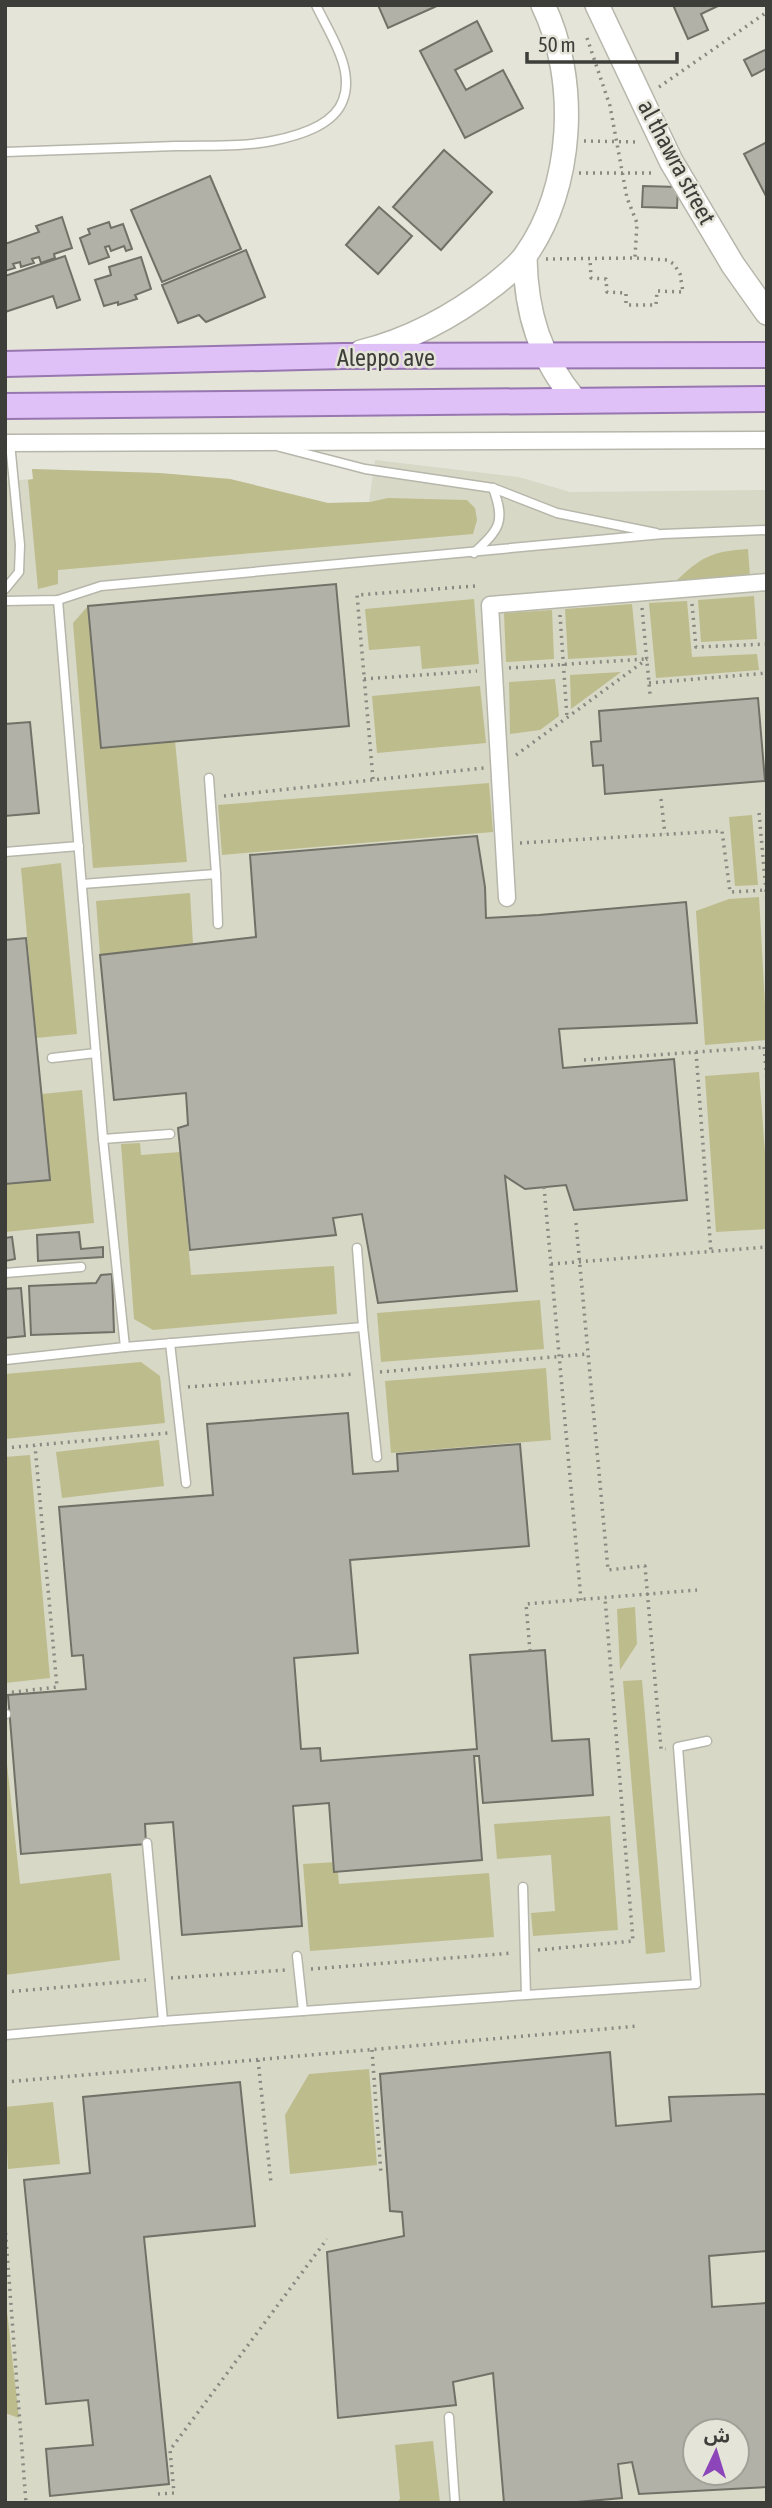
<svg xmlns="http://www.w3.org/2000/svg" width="772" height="2508" font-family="'Asap Condensed','Noto Sans Arabic',sans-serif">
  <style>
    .built { fill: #d8d8c6; fill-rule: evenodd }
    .green { fill: #bdbc8d }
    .building { fill: #b1b1a7; stroke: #717168; stroke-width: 2; fill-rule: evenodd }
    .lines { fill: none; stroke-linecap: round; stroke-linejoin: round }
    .lane-casing { stroke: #b6b6ab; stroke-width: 11 }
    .street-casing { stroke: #b6b6ab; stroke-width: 19 }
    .secondary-casing { stroke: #b6b6ab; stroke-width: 26 }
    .primary-casing { stroke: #9877b1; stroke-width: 28 }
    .path { stroke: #898982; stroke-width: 3.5; stroke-dasharray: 2 5; stroke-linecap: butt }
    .lane { stroke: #fff; stroke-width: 8 }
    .street { stroke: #fff; stroke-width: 16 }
    .secondary { stroke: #fff; stroke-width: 23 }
    .primary { stroke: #dfc0f7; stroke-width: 24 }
    .labels { text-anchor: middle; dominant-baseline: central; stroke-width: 5; stroke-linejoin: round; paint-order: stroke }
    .street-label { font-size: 24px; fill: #3d3d39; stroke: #e4e4d9 }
  </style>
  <rect width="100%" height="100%" fill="#e4e4d9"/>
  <path class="built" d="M375 460 519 477 570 492 767 490V2503H5V481L33 479 32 469 159 473 230 479 328 503 369 502ZM695 2431H737V2473H695Z"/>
  <g class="green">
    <path d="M32 469 159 473 230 479 328 503 370 502 388 498 467 500 475 508 477 520 473 534 58 570V584L38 589 28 480 33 479Z"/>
    <path d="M748 549 750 577 675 582C701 557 712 551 748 549Z"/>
    <path d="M754 596 757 639 701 642 698 600Z"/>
    <path d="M474 599 479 664 422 669 420 646 369 650 365 609Z"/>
    <path d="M687 601 692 657 757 654 759 670 656 678 649 603Z"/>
    <path d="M632 604 637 655 568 659 565 609Z"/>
    <path d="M88 606 101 748 175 741 187 862 93 868 73 623Z"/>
    <path d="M552 610 554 659 506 662 504 613Z"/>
    <path d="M621 672 571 709 570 675Z"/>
    <path d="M555 679 559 716 540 730 510 734 509 682Z"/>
    <path d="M480 686 486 743 377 753 372 696Z"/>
    <path d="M489 783 493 832 222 855 218 805Z"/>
    <path d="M752 815 758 885 735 886 729 817Z"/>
    <path d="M61 863 77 1034 36 1038 21 868Z"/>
    <path d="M190 893 193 944 100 955 96 901Z"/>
    <path d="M759 897 767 1040 705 1045 696 911 729 899Z"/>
    <path d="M759 1072 767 1179V1229L716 1232 705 1076Z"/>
    <path d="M82 1090 94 1223 5 1232V1184L50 1180 42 1094Z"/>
    <path d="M140 1143 141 1155 180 1152 191 1275 334 1266 337 1314 153 1330 134 1319 121 1144Z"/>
    <path d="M540 1300 544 1349 381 1362 377 1313Z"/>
    <path d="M141 1362 160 1376 165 1423 5 1439V1374Z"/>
    <path d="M546 1368 551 1440 391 1453 385 1381Z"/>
    <path d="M159 1440 164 1486 62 1498 56 1452Z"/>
    <path d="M30 1455 50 1678 5 1683V1457Z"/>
    <path d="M635 1607 637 1644 620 1670 617 1609Z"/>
    <path d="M642 1680 665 1952 646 1954 623 1681Z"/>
    <path d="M5 1745 20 1884 111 1873 120 1960 5 1975Z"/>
    <path d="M610 1816 618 1930 533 1936 531 1913 555 1911 551 1855 497 1859 494 1824Z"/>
    <path d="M337 1862 339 1884 489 1873 494 1937 310 1951 303 1864Z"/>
    <path d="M369 2069 377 2165 290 2174 285 2115 309 2074Z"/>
    <path d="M53 2102 60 2164 8 2169 5 2107Z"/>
    <path d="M5 2293 19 2418 5 2413Z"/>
    <path d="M433 2441 440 2503H397L400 2499 395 2445Z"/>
  </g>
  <g class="building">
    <path d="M378 5H439L388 28Z"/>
    <path d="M673 5H720L701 14 708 30 688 39Z"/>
    <path d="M477 21 492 51 455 70 466 90 503 70 523 108 465 138 420 51Z"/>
    <path d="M767 49V68L752 76 744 60Z"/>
    <path d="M767 142V198L744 154Z"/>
    <path d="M444 150 492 192 441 250 393 207Z"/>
    <path d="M210 176 241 249 162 282 131 210Z"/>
    <path d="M643 186 678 187 677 208 642 207Z"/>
    <path d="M379 207 412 236 378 274 346 245Z"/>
    <path d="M62 217 72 248 54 254 55 258 41 263 39 257 32 259 34 263 21 267 20 262 13 264 15 268 5 271V244L39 232 36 226Z"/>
    <path d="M109 222 111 228 123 224 132 249 126 251 124 246 111 251 109 246 105 247 109 257 89 264 80 238 90 234 88 229Z"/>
    <path d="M246 250 265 297 206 322 199 315 178 323 162 285Z"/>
    <path d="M65 256 80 300 57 308 53 296 5 312V276Z"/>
    <path d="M141 257 151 289 135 295 137 299 118 305V302L104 306 95 280 111 275 109 267Z"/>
    <path d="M336 584 349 726 101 748 88 606Z"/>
    <path d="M758 698 765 781 605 794 603 765 593 766 591 742 601 741 599 711Z"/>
    <path d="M30 722 39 813 5 816V724Z"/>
    <path d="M477 836 485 887 486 918 539 915 686 902 697 1023 559 1029 563 1068 674 1059 687 1200 574 1210 566 1185 525 1189 505 1176 517 1291 378 1303 362 1214 333 1218 336 1235 190 1250 178 1128 188 1125 186 1093 114 1100 100 955 256 937 250 855Z"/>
    <path d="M26 938 50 1180 5 1184V940Z"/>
    <path d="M79 1232 81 1249 103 1247V1257L38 1261 37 1235Z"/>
    <path d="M12 1237 15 1259 5 1261V1238Z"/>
    <path d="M112 1274 114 1332 31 1335 29 1286 96 1283 101 1275Z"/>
    <path d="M21 1288 25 1336 5 1338V1289Z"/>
    <path d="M348 1413 353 1474 398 1471 397 1454 520 1444 529 1546 350 1560 358 1653 294 1658 301 1749 320 1748 321 1761 477 1749 470 1655 545 1650 552 1741 589 1739 593 1795 483 1803 479 1756H474L482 1860 334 1872 329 1803 293 1806 302 1926 182 1935 173 1822 145 1824 146 1844 21 1854 8 1695 86 1689 83 1655 72 1656 59 1507 213 1495 207 1424Z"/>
    <path d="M610 2052 616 2126 671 2121 669 2097 767 2094V2251L709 2256 712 2307 767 2303V2487L639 2494 632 2462 618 2464 622 2498 566 2503H504L493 2373 453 2382 456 2405 338 2418 327 2252 404 2236 402 2212 390 2211 380 2074ZM695 2431H737V2473H695Z"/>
    <path d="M240 2082 255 2226 144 2237 169 2484 50 2496 46 2449 93 2445 88 2400 46 2404 24 2180 90 2173 83 2097Z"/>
  </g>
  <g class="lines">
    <defs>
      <g id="lane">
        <path d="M5 152C62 150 119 148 176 146 208 145 241 147 272 141 297 136 334 126 343 100 355 69 329 33 316 5"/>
        <path d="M280 447 365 469 493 488 557 513 656 533"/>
        <path d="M474 553C499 529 506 523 493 488"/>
        <path d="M5 589 19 572 20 545 10 443"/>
        <path d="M5 601 58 600 101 586 663 534 767 530"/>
        <path d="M209 778 216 874"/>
        <path d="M5 852 79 846"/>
        <path d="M82 884 216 874 218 924"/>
        <path d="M52 1058 96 1053"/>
        <path d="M103 1139 170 1134"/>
        <path d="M5 1273 81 1267"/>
        <path d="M363 1327 377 1457"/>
        <path d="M170 1343 186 1483"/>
        <path d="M125 1347 363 1327 357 1248"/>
        <path d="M5 1360 125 1347 103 1139 58 600"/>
        <path d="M5 1714H6"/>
        <path d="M147 1843 163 2021"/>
        <path d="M297 1956 303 2011"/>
        <path d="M526 1995 696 1984 678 1747 707 1741"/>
        <path d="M5 2035 163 2021 526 1995 523 1887"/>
        <path d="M449 2417 455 2503"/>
      </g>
      <g id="street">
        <path d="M5 443 767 440"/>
        <path d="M507 898 490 605 767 582"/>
      </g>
      <g id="secondary">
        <path d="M597 5 671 161 733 265 767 313"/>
        <path d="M525 258C526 313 540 358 575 400"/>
        <path d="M361 352C409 340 454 316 494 285 504 277 517 267 525 256 574 188 579 79 543 5"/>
      </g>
      <g id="primary">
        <path d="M5 364 344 356 767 355"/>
        <path d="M5 406 767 399"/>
      </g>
    </defs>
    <use href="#lane" class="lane-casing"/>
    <use href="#street" class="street-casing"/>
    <use href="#secondary" class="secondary-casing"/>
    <use href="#primary" class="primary-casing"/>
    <g class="path">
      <path d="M587 38 610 106 627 198 637 223 635 257"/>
      <path d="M659 87 767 12"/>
      <path d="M584 141 640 142"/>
      <path d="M579 173H656"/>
      <path d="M546 259 635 258 667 260 674 264 680 274 683 292 657 291 656 305H626V293L607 292 606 279 591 278 590 259"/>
      <path d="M692 604 696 647 767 644"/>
      <path d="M642 608 650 694"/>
      <path d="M560 615 567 717"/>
      <path d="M509 668 645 659"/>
      <path d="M364 679 477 671"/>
      <path d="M649 683 767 673"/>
      <path d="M516 755 647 659"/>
      <path d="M373 779 357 595 475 586"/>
      <path d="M224 796 484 768"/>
      <path d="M661 799 665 834"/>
      <path d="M759 813 767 902"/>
      <path d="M520 843 722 831 730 892 767 890"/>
      <path d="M764 1047 767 1080"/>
      <path d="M696 1052 711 1252"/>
      <path d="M584 1060 767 1047"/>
      <path d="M544 1187 581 1600"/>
      <path d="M576 1223 608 1570 645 1566 661 1749H666"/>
      <path d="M551 1264 767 1247"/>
      <path d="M380 1372 588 1354"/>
      <path d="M188 1387 355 1374"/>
      <path d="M5 1448 168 1433"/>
      <path d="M530 1651 526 1604 697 1590"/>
      <path d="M5 1693 57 1687 35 1446"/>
      <path d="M538 1950 633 1941 605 1598"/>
      <path d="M311 1969 513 1953"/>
      <path d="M171 1978 286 1970"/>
      <path d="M5 1992 146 1980"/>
      <path d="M372 2050 381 2174"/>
      <path d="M258 2060 271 2183"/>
      <path d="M5 2082 638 2026"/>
      <path d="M5 2226 26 2503"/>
      <path d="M158 2494 174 2493 170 2450 327 2239"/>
    </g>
    <use href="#lane" class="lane"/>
    <use href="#street" class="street"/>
    <use href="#secondary" class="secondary"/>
    <use href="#primary" class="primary"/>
  </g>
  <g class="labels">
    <g class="street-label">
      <text transform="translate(677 162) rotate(62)">al thawra street</text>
      <text x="386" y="357">Aleppo ave</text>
    </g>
  </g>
  <rect width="772" height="2508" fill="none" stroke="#3d3d39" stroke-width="14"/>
  <g transform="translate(716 2452) rotate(4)"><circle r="33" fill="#e4e4d9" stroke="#a1a199" stroke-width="2"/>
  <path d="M0-5L12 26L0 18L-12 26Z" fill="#8c46ba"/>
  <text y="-10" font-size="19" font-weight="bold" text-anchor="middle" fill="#3d3d39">ش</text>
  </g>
  <path d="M527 52v10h150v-10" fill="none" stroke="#3d3d39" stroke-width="3.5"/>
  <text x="538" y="52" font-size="21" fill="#3d3d39" stroke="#e4e4d9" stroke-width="5" paint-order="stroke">50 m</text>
</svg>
